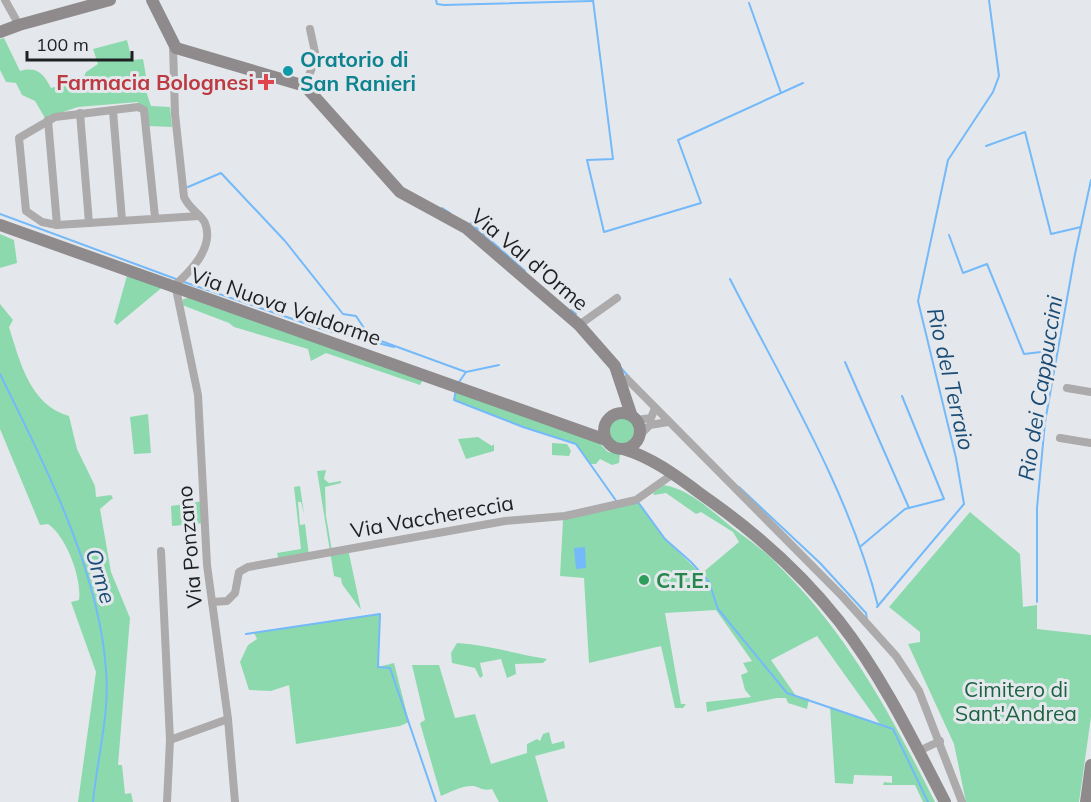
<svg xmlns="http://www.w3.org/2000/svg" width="1091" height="802" font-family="Mulish,sans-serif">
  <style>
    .green { fill: #8dd9ae }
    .water { fill: #74b9f9 }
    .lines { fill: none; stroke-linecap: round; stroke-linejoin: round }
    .stream { stroke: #74b9f9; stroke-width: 2 }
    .street { stroke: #acaaaa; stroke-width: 8 }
    .secondary { stroke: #8f8b8c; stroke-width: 12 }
    .culture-dot { fill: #0f9aa8; stroke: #e4e8ec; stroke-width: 2 }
    .health-dot { fill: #e0444e; stroke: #e4e8ec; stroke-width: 2 }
    .leisure-dot { fill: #2e9e5b; stroke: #e4e8ec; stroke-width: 2 }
    .labels { text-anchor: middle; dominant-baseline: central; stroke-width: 6; stroke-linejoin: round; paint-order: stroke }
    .culture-label { font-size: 21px; font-weight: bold; fill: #0d838f; stroke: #e4e8ec; text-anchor: start }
    .health-label { font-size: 21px; font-weight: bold; fill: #be3a42; stroke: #e4e8ec; text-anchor: end }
    .street-label { font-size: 21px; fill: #1f2022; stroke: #e4e8ec }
    .leisure-label { font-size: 21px; font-weight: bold; fill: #27864d; stroke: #e4e8ec; text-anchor: start }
    .park-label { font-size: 21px; fill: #1d6241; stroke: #e4e8ec }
    .water-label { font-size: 22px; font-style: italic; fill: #1b4c76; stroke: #e4e8ec }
  </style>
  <rect width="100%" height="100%" fill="#e4e8ec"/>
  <g class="green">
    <path d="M4 38 20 71C37 66 44 74 51 88L83 79 86 72 98 64 93 49 127 40 132 60 143 59 147 82H143L151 106 170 107 172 127 148 126 138 102 78 107 45 118 35 101 22 95 16 83 6 82 0 70V39Z"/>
    <path d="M0 234 14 240 17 263 0 268Z"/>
    <path d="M128 272 165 285 117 325 114 322Z"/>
    <path d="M188 298 423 380 420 385 326 353 311 361 308 349 234 327 229 323 182 305 183 299Z"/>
    <path d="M0 304 13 320 9 327C20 362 30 405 69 416L77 449 95 486 96 497 111 495 113 498 100 509 111 572 130 618 118 765H122L125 794 131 793 133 802H78L96 672 71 602 79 600C82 578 66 536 48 524L40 525 0 429Z"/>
    <path d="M456 391 596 440 608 452 620 454 619 463 612 465 600 459 596 464H591L576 444 523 427 454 400Z"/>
    <path d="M148 414 151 453 134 454 130 417Z"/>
    <circle cx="622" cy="430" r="14"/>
    <path d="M478 437 492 446 494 444V451L466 459 458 439Z"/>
    <path d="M552 443 567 444 571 451 569 456 552 455Z"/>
    <path d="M326 470 324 479 329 483 341 481V483L325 487 326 516 332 551 348 549 361 610 342 584 341 578 334 576 317 471Z"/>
    <path d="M664 485C687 489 706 506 723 520 739 534 757 544 773 560 847 632 889 711 935 802H923L915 785H883L884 782 892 783V776L854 775 853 784 835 783 830 707 880 724 817 636 771 660 796 696 809 699 807 709 788 703 786 698H777L707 712 706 702 751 697 745 690 741 675 748 672 743 663 752 661 716 610 665 613 681 704H686L683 708H675L661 646 589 663 584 578 560 576 563 520 638 502 665 539 701 574 739 542 733 532 701 512 696 514 666 493 654 495 653 493Z"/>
    <path d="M300 486 304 514 301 502H298L300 525 305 524 309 556 279 561 277 553 301 549 294 487Z"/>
    <path d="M203 501 205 523 172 526 171 506Z"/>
    <path d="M970 512 1020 554 1023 607 1037 605V629L1091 635V717L1079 802H966L954 744 908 644 920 642V632L889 607Z"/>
    <path d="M380 614 378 667 394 663 409 722 400 726 296 744 289 685 271 691 249 690 240 662 248 645 257 639 254 633Z"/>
    <path d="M457 643C488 645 516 654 547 659L543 663 515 664 516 674 507 678 501 659 480 663 483 676 480 678 475 668 452 663 451 653Z"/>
    <path d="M412 665H439L455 718 475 714 491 764 527 753V744L537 739 540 741 543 734 549 732 552 744 564 741 565 748 535 756 548 802H499L492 789C483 791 481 788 474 786 463 785 450 792 441 796L420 723 425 720Z"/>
  </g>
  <path class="water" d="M585 547 586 568 576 569 574 548Z"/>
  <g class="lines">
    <g class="stream">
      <path d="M436 0 437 4 444 5 592 1"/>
      <path d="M593 0 613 159 587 160 604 232 701 203 678 140 803 83"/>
      <path d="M749 3 781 93"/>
      <path d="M986 146 1025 132 1051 234 1081 227"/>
      <path d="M188 187 221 173 285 241 343 314 356 316 370 337 466 372 499 365"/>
      <path d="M442 208 450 213"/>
      <path d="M0 214 176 279"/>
      <path d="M471 223 525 271"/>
      <path d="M949 235 963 273 987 264 1024 354 1058 350"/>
      <path d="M730 279C783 383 850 493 878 606"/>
      <path d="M184 282 325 330 394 347"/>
      <path d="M571 310 576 314"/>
      <path d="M845 362 909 508"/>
      <path d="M621 368 629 377"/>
      <path d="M0 374C44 464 99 569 106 670 110 713 97 759 93 802"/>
      <path d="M459 382 466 372"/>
      <path d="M456 390 454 400 523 427 576 444 617 502"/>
      <path d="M739 487 820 563 866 613 867 620"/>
      <path d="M638 502 665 539 691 562 709 582 718 609 787 693 893 729 928 802"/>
      <path d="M861 546 905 509 944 499 902 396"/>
      <path d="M1037 602V508L1045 422 1075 254 1091 180"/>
      <path d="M877 607 964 504 956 458 918 301 948 160 993 92 999 76 989 0"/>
      <path d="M246 634 380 614 378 667 390 668 436 802"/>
    </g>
    <g class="street">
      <path d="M5 0 19 25"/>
      <path d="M305 86 316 57 310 29"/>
      <path d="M113 111 122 220"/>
      <path d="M80 113 89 223"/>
      <path d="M48 120 57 225"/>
      <path d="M155 217 144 110 138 107 55 117 19 138 26 211 42 222 57 225 199 216"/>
      <path d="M172 288C189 273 215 248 205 223 201 214 189 209 184 197L175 114 173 45"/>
      <path d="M176 289 198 395 207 565 228 719 235 802"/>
      <path d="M579 325 617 298"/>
      <path d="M627 379 842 596 896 656 919 691 962 802"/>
      <path d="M1067 388 1091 392"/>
      <path d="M637 420 651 418 655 408"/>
      <path d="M640 435 650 425 668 422"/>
      <path d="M1060 438 1091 443"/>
      <path d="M161 551 170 740 167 802"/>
      <path d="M212 602 227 601 235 593 239 572 248 567 505 521 565 516 636 500 673 474"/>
      <path d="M170 740 228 719"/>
      <path d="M919 751 940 741"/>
    </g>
    <g class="secondary">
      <path d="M152 0 176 48 305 86 400 192 466 228 579 325 615 366 631 414"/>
      <path d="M0 32 19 25 110 0"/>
      <path d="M0 225 606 440"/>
      <circle cx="622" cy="431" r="18"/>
      <path d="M623 449C654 458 679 478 705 497 755 532 801 573 839 621 882 676 913 740 945 802"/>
      <path d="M1086 802 1091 765"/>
    </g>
  </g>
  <circle class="culture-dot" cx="288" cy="71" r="6"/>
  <path class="health-dot" d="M263 73h6v6h6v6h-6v6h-6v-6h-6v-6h6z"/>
  <circle class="leisure-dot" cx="644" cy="580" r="6"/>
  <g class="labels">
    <g class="culture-label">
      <text x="300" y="59">Oratorio di<tspan x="300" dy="24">San Ranieri</tspan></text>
    </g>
    <g class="health-label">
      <text x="254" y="82">Farmacia Bolognesi</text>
    </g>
    <g class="street-label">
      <text transform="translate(530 259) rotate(40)">Via Val d'Orme</text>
      <text transform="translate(286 306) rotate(19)">Via Nuova Valdorme</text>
      <text transform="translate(432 516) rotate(-10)">Via Vacchereccia</text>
      <text transform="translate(189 547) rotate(-95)">Via Ponzano</text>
    </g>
    <g class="leisure-label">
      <text x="656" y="580">C.T.E.</text>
    </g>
    <g class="park-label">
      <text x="1016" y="689">Cimitero di<tspan x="1016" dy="24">Sant'Andrea</tspan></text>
    </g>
    <g class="water-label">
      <text transform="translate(951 379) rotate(77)">Rio del Terraio</text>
      <text transform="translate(1040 388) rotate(-81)">Rio dei Cappuccini</text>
      <text transform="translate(101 576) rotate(73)">Orme</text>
    </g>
  </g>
  <path d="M27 51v9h105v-9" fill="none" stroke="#1f2022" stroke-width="3"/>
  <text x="36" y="51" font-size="18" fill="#1f2022" stroke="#e4e8ec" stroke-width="4.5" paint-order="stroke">100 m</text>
</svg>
